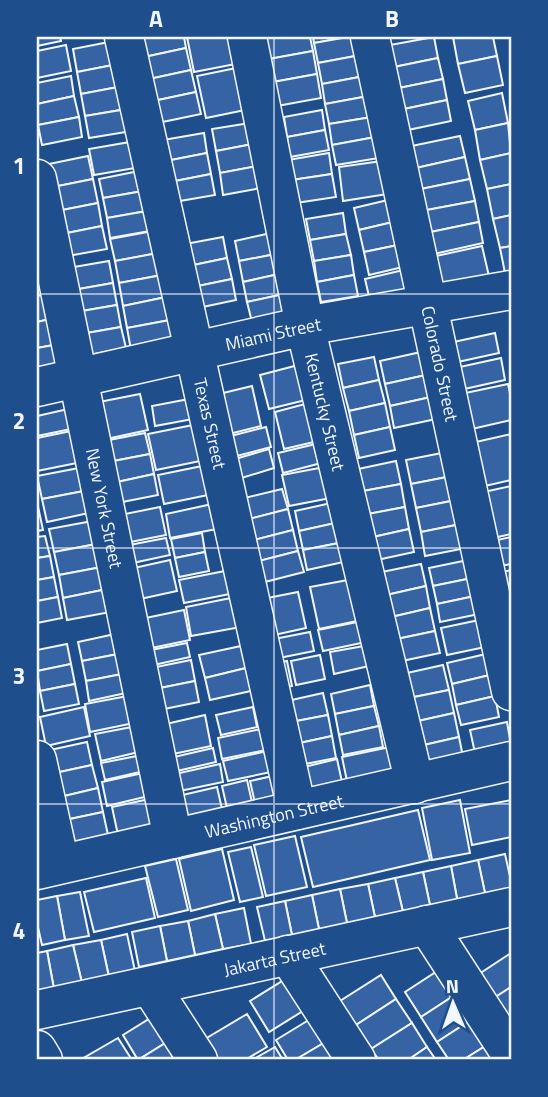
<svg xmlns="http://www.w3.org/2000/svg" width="548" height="1097" font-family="'Titillium Web',sans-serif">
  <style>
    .building { fill: #3563a3; stroke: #f2f6ff; stroke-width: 2 }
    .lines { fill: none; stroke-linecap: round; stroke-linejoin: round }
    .minor-casing { stroke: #f2f6ff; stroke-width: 41 }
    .minor { stroke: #1f4e8c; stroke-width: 38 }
    .grid { fill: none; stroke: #f2f6ff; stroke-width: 2; stroke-opacity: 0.55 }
    .labels { text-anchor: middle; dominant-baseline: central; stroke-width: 5; stroke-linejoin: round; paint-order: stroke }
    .street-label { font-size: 18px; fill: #f2f6ff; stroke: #1f4e8c }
    .neatline { fill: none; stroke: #f2f6ff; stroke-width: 2.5 }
    .grid-label { font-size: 23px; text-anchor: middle; font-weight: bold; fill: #f2f6ff }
  </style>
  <rect width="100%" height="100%" fill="#1f4e8c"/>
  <g class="building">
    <path d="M37 37H60L61 41 37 46Z"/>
    <path d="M130 37H184L186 48 135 59Z"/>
    <path d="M187 37H241L246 62 194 72Z"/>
    <path d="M257 37H310L313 51 258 61Z"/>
    <path d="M313 37H348L314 43Z"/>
    <path d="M348 37H363L366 54 318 63 314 43Z"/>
    <path d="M434 37 438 58 394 67 390 45Z"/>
    <path d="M453 37H493L497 56 458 64Z"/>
    <path d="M109 42 113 65 77 72 73 49Z"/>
    <path d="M66 45 71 71 37 78V51Z"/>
    <path d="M186 48 191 70 140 81 135 59Z"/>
    <path d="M313 51 317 74 262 84 258 61Z"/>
    <path d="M366 54 370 75 322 84 318 63Z"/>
    <path d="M497 56 503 85 465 93 458 64Z"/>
    <path d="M438 58 443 79 399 88 394 67Z"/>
    <path d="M113 65 118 87 81 94 77 72Z"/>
    <path d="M246 66 255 108 206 118 197 76Z"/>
    <path d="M191 70 196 92 144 103 140 81Z"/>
    <path d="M317 74 321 98 266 108 262 84Z"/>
    <path d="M370 75 374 95 325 104 322 84Z"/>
    <path d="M71 76 74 96 37 104V83Z"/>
    <path d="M443 79 447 100 404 109 399 88Z"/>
    <path d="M118 87 121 110 85 116 81 94Z"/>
    <path d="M196 92 201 114 148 125 144 103Z"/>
    <path d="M502 93 508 123 475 130 468 101Z"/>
    <path d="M374 95 378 116 329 124 325 104Z"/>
    <path d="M74 96 79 117 38 125 37 104Z"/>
    <path d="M447 100 451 121 408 130 404 109Z"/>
    <path d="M121 110 126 132 89 138 85 116Z"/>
    <path d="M322 110 325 130 287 137 284 117Z"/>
    <path d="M378 116 381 136 332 145 329 124Z"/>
    <path d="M79 117 82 137 42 145 38 125Z"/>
    <path d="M250 123 253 144 216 151 212 129Z"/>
    <path d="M508 123 511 153 480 160 475 130Z"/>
    <path d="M325 130 329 150 290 157 287 137Z"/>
    <path d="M204 133 207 153 166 161 163 140Z"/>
    <path d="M381 136 385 157 336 165 332 145Z"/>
    <path d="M460 136 465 157 407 170 402 148Z"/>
    <path d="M130 142 135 168 94 175 89 149Z"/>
    <path d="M253 144 257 166 220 173 216 151Z"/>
    <path d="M207 153 211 174 170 182 166 161Z"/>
    <path d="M329 153 332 174 285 181 282 161Z"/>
    <path d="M511 153V184L487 189 480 160Z"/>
    <path d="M88 156 93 179 48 188 44 165Z"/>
    <path d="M465 157 470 179 411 191 407 170Z"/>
    <path d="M389 160 394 193 343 201 339 167Z"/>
    <path d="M257 166 261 188 223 195 220 173Z"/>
    <path d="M139 171 143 191 103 198 99 179Z"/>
    <path d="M211 174 215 195 174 202 170 182Z"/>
    <path d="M332 174 336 197 289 204 285 181Z"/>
    <path d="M93 179 98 203 52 212 48 188Z"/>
    <path d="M470 179 475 201 416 212 411 191Z"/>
    <path d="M511 184V215L493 219 487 189Z"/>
    <path d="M143 191 147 211 107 218 103 198Z"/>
    <path d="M388 200 393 222 359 230 354 208Z"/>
    <path d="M475 201 479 222 421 234 416 212Z"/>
    <path d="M98 203 102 226 57 235 52 212Z"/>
    <path d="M147 211 150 231 110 238 107 218Z"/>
    <path d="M343 213 346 234 310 240 306 219Z"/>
    <path d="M511 215V246L500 248 493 219Z"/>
    <path d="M393 222 398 245 364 252 359 230Z"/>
    <path d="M479 222 483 243 425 256 421 234Z"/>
    <path d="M102 226 107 249 62 257 57 235Z"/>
    <path d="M153 231 158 253 115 261 110 239Z"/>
    <path d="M271 233 276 254 239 261 235 241Z"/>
    <path d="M346 234 351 255 314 261 310 240Z"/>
    <path d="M223 237 227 258 184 267 180 245Z"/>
    <path d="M398 245 403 267 369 275 364 252Z"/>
    <path d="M482 246 491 285 436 297 427 258Z"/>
    <path d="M511 246V277L506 278 500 248Z"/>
    <path d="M158 253 162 275 119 283 115 261Z"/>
    <path d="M276 254 279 274 243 282 239 261Z"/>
    <path d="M351 255 354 275 317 282 314 261Z"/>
    <path d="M227 258 232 279 188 288 184 267Z"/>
    <path d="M109 261 113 283 73 290 68 268Z"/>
    <path d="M412 268 419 295 371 305 365 279Z"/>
    <path d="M279 274 284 294 247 302 243 282Z"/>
    <path d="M162 275 166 297 123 306 119 283Z"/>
    <path d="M354 275 358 296 321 302 317 282Z"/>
    <path d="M232 279 236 300 193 309 188 288Z"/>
    <path d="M113 283 117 305 76 312 73 290Z"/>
    <path d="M49 293 54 318 37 322V296Z"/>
    <path d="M284 294 288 315 252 322 247 302Z"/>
    <path d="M166 297 170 320 127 328 123 306Z"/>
    <path d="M117 305 121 327 81 334 76 312Z"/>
    <path d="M54 318 59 344 37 348V322Z"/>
    <path d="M170 320 174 342 131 350 127 328Z"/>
    <path d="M121 327 126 348 84 356 81 334Z"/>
    <path d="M495 333 499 353 453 363 449 343Z"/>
    <path d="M59 344 64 369 37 374V348Z"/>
    <path d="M421 352 426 375 385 384 380 361Z"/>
    <path d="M374 357 379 380 343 388 338 364Z"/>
    <path d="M501 358 505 380 451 392 446 370Z"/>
    <path d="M306 363 314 398 269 409 260 375Z"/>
    <path d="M426 375 431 397 390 406 385 384Z"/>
    <path d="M379 380 385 403 349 411 343 388Z"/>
    <path d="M508 384 511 398V420L463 431 456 395Z"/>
    <path d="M252 386 261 426 229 434 219 394Z"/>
    <path d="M140 394 148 430 97 441 89 404Z"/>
    <path d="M431 397 436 419 394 428 390 406Z"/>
    <path d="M189 399 193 419 155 426 152 406Z"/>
    <path d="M385 403 390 427 354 435 349 411Z"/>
    <path d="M305 404 314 442 284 449 275 412Z"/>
    <path d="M77 407 81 427 37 436V416Z"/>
    <path d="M203 423 210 459 156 470 148 434Z"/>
    <path d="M266 427 271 447 225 459 219 439Z"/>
    <path d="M390 427 395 450 359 458 354 435Z"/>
    <path d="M81 429 87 461 37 471V438Z"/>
    <path d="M145 433 150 454 103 463 99 442Z"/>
    <path d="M511 434V480L476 488 467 444Z"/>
    <path d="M324 442 329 461 283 473 278 453Z"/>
    <path d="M269 449 274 468 232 481 225 462Z"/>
    <path d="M447 452 452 476 411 484 406 460Z"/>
    <path d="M150 454 154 474 108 484 103 463Z"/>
    <path d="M396 461 401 484 363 491 358 469Z"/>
    <path d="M207 465 213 494 164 504 158 475Z"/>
    <path d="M330 466 336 497 289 506 282 475Z"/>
    <path d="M79 468 84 491 42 499 37 476Z"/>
    <path d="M154 474 158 495 112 504 108 484Z"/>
    <path d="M452 476 456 500 416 508 411 484Z"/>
    <path d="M401 484 405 507 368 514 363 491Z"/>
    <path d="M511 486V534L489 539 479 493Z"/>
    <path d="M282 489 288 509 241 521 236 500Z"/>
    <path d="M84 491 89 513 47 522 42 499Z"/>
    <path d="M456 500 461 524 421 532 416 508Z"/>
    <path d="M37 502 43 530 37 531Z"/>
    <path d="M336 502 340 522 299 531 295 511Z"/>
    <path d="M217 503 222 528 170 538 166 514Z"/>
    <path d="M160 507 166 535 120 544 115 516Z"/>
    <path d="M405 507 409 529 373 537 368 514Z"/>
    <path d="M288 509 293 530 246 542 241 521Z"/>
    <path d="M98 520 102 543 54 552 49 529Z"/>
    <path d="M340 522 344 542 303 550 299 531Z"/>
    <path d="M461 524 466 548 425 556 421 532Z"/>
    <path d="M409 529 414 552 377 560 373 537Z"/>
    <path d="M293 530 298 551 251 563 246 542Z"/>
    <path d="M202 533 205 552 175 558 171 539Z"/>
    <path d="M45 536 50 556 37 558V537Z"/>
    <path d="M511 537V564L494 567 488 542Z"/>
    <path d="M166 538 170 555 128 564 124 546Z"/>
    <path d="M344 542 348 561 307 570 303 550Z"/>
    <path d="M102 543 107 566 59 575 54 552Z"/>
    <path d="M298 551 304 572 257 584 251 563Z"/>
    <path d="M205 552 209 571 179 577 175 558Z"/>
    <path d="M50 556 54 577 37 580V558Z"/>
    <path d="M170 560 177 591 140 599 134 568Z"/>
    <path d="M468 560 472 578 433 586 429 568Z"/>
    <path d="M421 564 426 586 382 596 377 573Z"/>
    <path d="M107 566 112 588 63 598 59 575Z"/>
    <path d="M230 570 235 593 184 603 179 580Z"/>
    <path d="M511 570V605L495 574Z"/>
    <path d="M54 577 58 597 37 601V580Z"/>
    <path d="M472 578 475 596 437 604 433 586Z"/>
    <path d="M348 580 357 621 319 629 310 587Z"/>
    <path d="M426 586 430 608 387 618 382 596Z"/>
    <path d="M112 588 116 611 67 620 63 598Z"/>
    <path d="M298 592 306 628 265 637 257 600Z"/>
    <path d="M475 596 479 614 440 622 437 604Z"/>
    <path d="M58 597 62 618 37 623V601Z"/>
    <path d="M236 597 241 627 191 636 186 607Z"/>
    <path d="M430 608 435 631 392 640 387 618Z"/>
    <path d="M184 610 190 640 142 650 136 620Z"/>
    <path d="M484 619 490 646 447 655 441 628Z"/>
    <path d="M362 621 366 642 323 651 318 630Z"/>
    <path d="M435 631 440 653 397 662 392 640Z"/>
    <path d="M310 632 314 651 274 659 269 640Z"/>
    <path d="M115 634 118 654 82 661 78 642Z"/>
    <path d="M187 643 190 657 149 666 146 651Z"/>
    <path d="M67 644 71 664 37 671V650Z"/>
    <path d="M241 646 246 668 205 678 199 655Z"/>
    <path d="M364 646 369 666 334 674 330 652Z"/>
    <path d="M118 654 122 674 86 681 82 661Z"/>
    <path d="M486 654 490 675 452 684 447 663Z"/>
    <path d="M320 655 325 679 296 685 291 661Z"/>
    <path d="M191 660 195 681 155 689 151 668Z"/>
    <path d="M287 661 292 686 272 690 267 665Z"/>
    <path d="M71 664 75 684 40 691 37 671Z"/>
    <path d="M443 665 449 690 404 699 398 675Z"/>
    <path d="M246 668 251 691 210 700 205 678Z"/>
    <path d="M122 674 126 693 89 701 86 681Z"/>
    <path d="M490 675 495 696 456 705 452 684Z"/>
    <path d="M195 681 199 702 159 710 155 689Z"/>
    <path d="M75 684 79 704 44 711 40 691Z"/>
    <path d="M370 685 374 706 335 714 331 694Z"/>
    <path d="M449 690 454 713 409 723 404 699Z"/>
    <path d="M323 693 328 715 291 722 287 701Z"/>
    <path d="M133 695 139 722 90 732 85 704Z"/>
    <path d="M495 696 499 717 461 725 456 705Z"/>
    <path d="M374 706 379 726 339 735 335 714Z"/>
    <path d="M84 707 90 736 46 746 40 717Z"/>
    <path d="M253 707 257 727 221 735 216 715Z"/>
    <path d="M454 713 459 737 415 747 409 723Z"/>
    <path d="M205 715 211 746 173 754 166 724Z"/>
    <path d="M328 715 332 736 295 744 291 722Z"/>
    <path d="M507 722 511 745 475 753 470 730Z"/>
    <path d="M137 726 143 751 101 761 95 734Z"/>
    <path d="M379 726 383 747 343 755 339 735Z"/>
    <path d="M266 728 271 749 222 759 218 738Z"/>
    <path d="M332 736 336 758 300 765 295 744Z"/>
    <path d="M459 737 464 762 420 771 415 747Z"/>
    <path d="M87 742 92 765 55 773 50 750Z"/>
    <path d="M390 747 396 776 348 786 342 757Z"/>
    <path d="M213 748 216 762 177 771 174 757Z"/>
    <path d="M272 750 276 771 228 781 223 761Z"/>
    <path d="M137 756 140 772 105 780 101 763Z"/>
    <path d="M337 759 342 782 305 790 300 768Z"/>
    <path d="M220 764 223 782 170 793 166 776Z"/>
    <path d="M92 765 98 788 60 797 55 773Z"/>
    <path d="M152 771 157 794 107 806 102 782Z"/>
    <path d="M277 775 284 806 257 812 250 781Z"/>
    <path d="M247 780 254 811 229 817 222 786Z"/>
    <path d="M217 787 222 809 179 819 174 797Z"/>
    <path d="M98 788 103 812 65 820 60 797Z"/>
    <path d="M154 798 161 826 118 835 112 807Z"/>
    <path d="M460 800 470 853 432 860 422 808Z"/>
    <path d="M511 800V837L472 845 465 809Z"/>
    <path d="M418 810 430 860 313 887 301 837Z"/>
    <path d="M103 812 108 835 70 843 65 820Z"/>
    <path d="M295 836 307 887 266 896 254 845Z"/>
    <path d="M251 847 263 897 240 902 228 852Z"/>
    <path d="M222 849 234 900 191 911 179 859Z"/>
    <path d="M505 854 511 881V893L486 898 478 860Z"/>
    <path d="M176 859 188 910 158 917 145 866Z"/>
    <path d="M478 860 486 898 458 904 451 866Z"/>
    <path d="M451 866 458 904 431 910 423 872Z"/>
    <path d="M423 872 431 910 404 916 395 878Z"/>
    <path d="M146 878 155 918 94 932 84 892Z"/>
    <path d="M395 878 404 916 376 922 368 884Z"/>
    <path d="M368 884 376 922 348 928 340 889Z"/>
    <path d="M340 889 348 928 320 934 312 895Z"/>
    <path d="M80 892 89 936 65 940 57 896Z"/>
    <path d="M312 895 320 934 293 940 285 901Z"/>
    <path d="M57 896 65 940 42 945 37 923V900Z"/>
    <path d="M285 901 293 940 266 945 257 907Z"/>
    <path d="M244 908 251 944 223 949 215 914Z"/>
    <path d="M215 914 223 949 195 955 188 921Z"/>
    <path d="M188 921 195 955 167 961 160 926Z"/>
    <path d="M160 926 167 961 139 967 132 932Z"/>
    <path d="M127 934 135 971 109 977 101 940Z"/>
    <path d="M101 940 109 977 82 983 73 945Z"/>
    <path d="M73 945 82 983 54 989 47 951Z"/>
    <path d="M47 951 54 989 37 992V953Z"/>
    <path d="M511 953V987L494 998 479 974Z"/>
    <path d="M442 968 458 993 421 1017 405 992Z"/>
    <path d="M292 975 311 1006 269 1032 250 1001Z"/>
    <path d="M381 975 396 999 356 1025 340 1001Z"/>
    <path d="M511 987V1021L494 998Z"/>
    <path d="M458 993 474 1018 437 1042 421 1017Z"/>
    <path d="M396 999 412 1023 371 1049 356 1025Z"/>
    <path d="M160 1012 175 1037 138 1060 123 1035Z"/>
    <path d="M247 1014 267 1047 245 1060H218L205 1039Z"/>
    <path d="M312 1018 327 1041 295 1060H288L276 1040Z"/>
    <path d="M474 1018 490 1043 463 1060H449L437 1042Z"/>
    <path d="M412 1023 427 1047 408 1060H379L371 1049Z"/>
    <path d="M175 1037 189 1060H138Z"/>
    <path d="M118 1038 132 1060H80Z"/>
    <path d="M327 1041 339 1060H295Z"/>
    <path d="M490 1043 502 1060H463Z"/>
    <path d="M275 1047 283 1060H252Z"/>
    <path d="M427 1047 436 1060H408Z"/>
  </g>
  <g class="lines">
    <defs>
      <g id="minor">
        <path id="s1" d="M124 37 297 810"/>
        <path id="s2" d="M247 37 305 326 415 784"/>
        <path id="s3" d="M370 37 511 691"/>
        <path id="s4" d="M37 179 173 839"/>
        <path id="s5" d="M37 387 305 326 511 290"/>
        <path d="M37 760 60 864"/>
        <path id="s6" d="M37 870 511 761"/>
        <path d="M427 925 511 1054"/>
        <path d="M288 955 356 1060"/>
        <path d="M150 986 198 1060"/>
        <path id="s7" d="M37 1010 511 907"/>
        <path d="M37 1050 43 1060"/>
      </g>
    </defs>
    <use href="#minor" class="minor-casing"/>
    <use href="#minor" class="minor"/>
  </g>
  <path class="grid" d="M274 37V1060M37 294H511M37 548H511M37 804H511"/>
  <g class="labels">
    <g class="street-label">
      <text stroke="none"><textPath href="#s5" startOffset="242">Miami Street</textPath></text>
      <text stroke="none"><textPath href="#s3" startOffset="334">Colorado Street</textPath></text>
      <text stroke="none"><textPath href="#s2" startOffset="383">Kentucky Street</textPath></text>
      <text stroke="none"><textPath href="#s1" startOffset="396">Texas Street</textPath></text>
      <text stroke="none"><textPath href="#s4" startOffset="336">New York Street</textPath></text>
      <text stroke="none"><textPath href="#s6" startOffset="243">Washington Street</textPath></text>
      <text stroke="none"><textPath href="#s7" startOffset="243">Jakarta Street</textPath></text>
    </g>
  </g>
  <rect width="548" height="1097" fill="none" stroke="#1f4e8c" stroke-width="77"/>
  <g transform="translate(453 1003) rotate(358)" stroke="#1f4e8c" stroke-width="5" paint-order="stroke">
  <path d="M0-5L12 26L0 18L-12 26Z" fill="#f2f6ff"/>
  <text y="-10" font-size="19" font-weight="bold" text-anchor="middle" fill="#f2f6ff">N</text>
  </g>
  <rect x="38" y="38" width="472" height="1020" class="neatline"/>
  <g class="grid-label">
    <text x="156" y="27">A</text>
    <text x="392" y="27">B</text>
    <text x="19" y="174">1</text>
    <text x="19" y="429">2</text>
    <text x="19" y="684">3</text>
    <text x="19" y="939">4</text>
  </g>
</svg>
